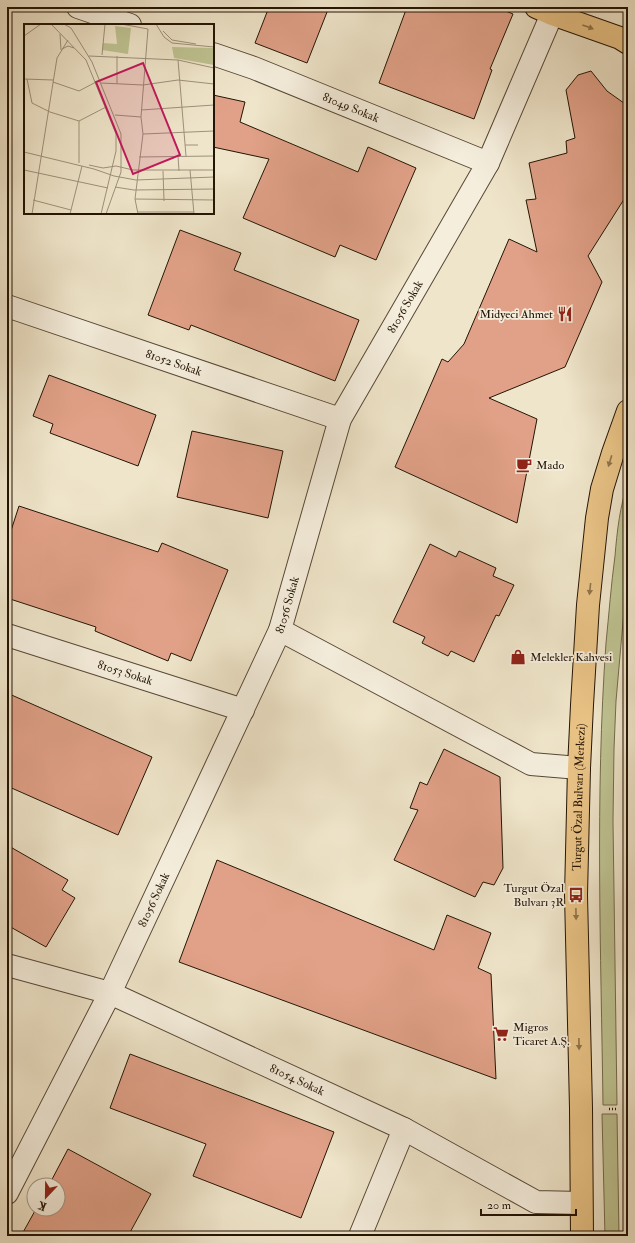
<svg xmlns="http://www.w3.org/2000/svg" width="635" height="1243" font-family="'IM FELL Double Pica',serif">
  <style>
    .green { fill: #bfc392; stroke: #726c4b }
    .building { fill: #e1a188; stroke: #241404 }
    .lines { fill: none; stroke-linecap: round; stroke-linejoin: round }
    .minor-casing { stroke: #574836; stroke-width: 24 }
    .major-casing { stroke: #241404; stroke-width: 24 }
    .path { stroke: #241404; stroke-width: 2.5; stroke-dasharray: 1 2; stroke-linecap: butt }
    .minor { stroke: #f5eedd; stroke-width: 22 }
    .major { stroke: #e8c285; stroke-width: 22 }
    .oneway { fill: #90744b }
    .labels { text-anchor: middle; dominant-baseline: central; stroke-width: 3.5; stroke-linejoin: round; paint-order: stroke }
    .street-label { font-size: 12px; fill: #241404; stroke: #f5eedd }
    .poi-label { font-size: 12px; fill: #241404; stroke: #f5eedd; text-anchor: start }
    .inset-road { fill: none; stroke: #9e917b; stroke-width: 1 }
    .view { fill: #c2185b; fill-opacity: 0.15; stroke: #c2185b; stroke-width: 2 }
    .inset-edge { fill: none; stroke: #241404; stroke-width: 2 }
  </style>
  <rect width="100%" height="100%" fill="#efe5ca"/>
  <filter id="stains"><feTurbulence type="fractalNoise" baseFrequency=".005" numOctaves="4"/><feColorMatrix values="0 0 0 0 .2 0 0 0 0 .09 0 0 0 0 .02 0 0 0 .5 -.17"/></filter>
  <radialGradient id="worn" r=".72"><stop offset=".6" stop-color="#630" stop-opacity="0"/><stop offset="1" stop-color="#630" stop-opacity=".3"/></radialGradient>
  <g class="green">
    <path d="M628 482V565L616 701 614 749 613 821 617 1105H603C601 951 595 797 606 643 609 614 611 585 615 556 617 531 620 506 628 482Z"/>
    <path d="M602 1114H617L619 1236H605Z"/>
  </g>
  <g class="building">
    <path d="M269 7H329L307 63 255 43Z"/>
    <path d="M407 7H496L513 14 490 69 492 70 474 119 379 83Z"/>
    <path d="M591 71 607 91 628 106V193L588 256 602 282 565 367 489 398 537 419 517 523 395 467 442 359 448 362 464 344 509 239 537 252 526 200 536 199 529 163 567 153 566 141 575 138 566 90 578 75Z"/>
    <path d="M213 95 245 102 240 122 358 172 368 147 416 168 376 260 340 245 335 257 243 218 269 159 213 147Z"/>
    <path d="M180 230 241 253 234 270 359 320 335 381 191 325 189 330 148 315Z"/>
    <path d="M49 375 156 415 138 466 50 433 53 424 33 416Z"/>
    <path d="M192 431 283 451 268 518 177 497Z"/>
    <path d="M19 506 158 552 162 543 228 570 191 661 171 653 168 661 95 631 96 627 7 598V543Z"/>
    <path d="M430 544 456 557 459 551 496 568 493 576 514 585 499 616 496 615 474 662 451 651 448 656 422 643 425 637 393 622Z"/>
    <path d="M7 693 152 757 118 835 7 786Z"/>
    <path d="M444 749 500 777 503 868 494 885 483 882 475 897 394 860 418 810 410 808 420 782 427 785Z"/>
    <path d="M7 845 68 880 62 890 75 898 46 947 7 925Z"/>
    <path d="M217 860 434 950 447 915 491 933 478 968 491 974 496 1079 179 962Z"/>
    <path d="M130 1054 334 1132 301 1218 193 1176 206 1144 110 1108Z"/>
    <path d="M68 1149 151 1194 128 1236H21L36 1209H58V1185H49Z"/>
  </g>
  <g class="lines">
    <defs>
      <g id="minor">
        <path d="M78 7 130 25"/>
        <path id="s1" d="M213 54 254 68 488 163"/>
        <path id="s2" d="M7 306 340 419"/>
        <path d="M280 630 531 764 579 768"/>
        <path id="s3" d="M7 635 243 710"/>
        <path id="s4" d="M7 965 110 993 404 1129 536 1202 581 1203"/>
        <path id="s5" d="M7 1193 110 993 280 630 340 419 488 163 555 7"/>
        <path d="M360 1236 404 1129"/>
      </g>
      <g id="major">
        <path d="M536 7 552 14 620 38 628 43"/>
        <path id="s6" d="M582 1236 581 1108 576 895 579 768 582 705 588 605 597 518 602 489 613 453 628 411"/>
      </g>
    </defs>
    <use href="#minor" class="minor-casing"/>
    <use href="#major" class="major-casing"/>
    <path class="path" d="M609 1109H617"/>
    <use href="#minor" class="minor"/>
    <use href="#major" class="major"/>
  </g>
  <defs><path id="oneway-solid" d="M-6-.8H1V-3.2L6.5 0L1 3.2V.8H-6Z"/></defs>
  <g class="oneway">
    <use href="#oneway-solid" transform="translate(588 27) rotate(20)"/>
    <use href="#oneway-solid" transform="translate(610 461) rotate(107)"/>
    <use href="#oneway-solid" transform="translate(590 589) rotate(96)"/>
    <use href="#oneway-solid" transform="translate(576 914) rotate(89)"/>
    <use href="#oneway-solid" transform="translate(579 1044) rotate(89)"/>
  </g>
  <defs>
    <symbol id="restaurant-bare" viewBox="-9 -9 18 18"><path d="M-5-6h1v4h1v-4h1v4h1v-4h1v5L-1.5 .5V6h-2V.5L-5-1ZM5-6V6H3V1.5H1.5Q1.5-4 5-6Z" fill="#8f2418" stroke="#f5eedd" stroke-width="2.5" paint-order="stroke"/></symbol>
    <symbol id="cafe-bare" viewBox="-9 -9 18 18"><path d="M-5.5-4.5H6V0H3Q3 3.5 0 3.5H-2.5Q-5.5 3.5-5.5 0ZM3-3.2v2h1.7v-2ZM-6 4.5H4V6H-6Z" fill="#8f2418" stroke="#f5eedd" stroke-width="2.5" paint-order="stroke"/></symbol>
    <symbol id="shop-bare" viewBox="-9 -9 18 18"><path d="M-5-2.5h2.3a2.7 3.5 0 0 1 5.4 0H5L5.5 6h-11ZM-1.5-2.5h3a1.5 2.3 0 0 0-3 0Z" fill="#8f2418" stroke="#f5eedd" stroke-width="2.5" paint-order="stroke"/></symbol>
    <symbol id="bus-bare" viewBox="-9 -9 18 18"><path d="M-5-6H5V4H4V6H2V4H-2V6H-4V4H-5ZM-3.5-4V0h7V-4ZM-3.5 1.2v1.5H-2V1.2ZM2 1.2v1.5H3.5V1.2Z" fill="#8f2418" stroke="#f5eedd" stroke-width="2.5" paint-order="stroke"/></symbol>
    <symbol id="supermarket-bare" viewBox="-9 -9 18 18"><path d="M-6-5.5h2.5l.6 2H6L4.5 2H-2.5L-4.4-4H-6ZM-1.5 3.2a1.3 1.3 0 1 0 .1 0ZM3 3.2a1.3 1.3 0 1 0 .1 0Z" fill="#8f2418" stroke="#f5eedd" stroke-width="2.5" paint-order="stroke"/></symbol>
  </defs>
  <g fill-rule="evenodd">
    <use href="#restaurant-bare" x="554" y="303" width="22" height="22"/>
    <use href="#cafe-bare" x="513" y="454" width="22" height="22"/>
    <use href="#shop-bare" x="507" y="646" width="22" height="22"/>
    <use href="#bus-bare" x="565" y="884" width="22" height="22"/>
    <use href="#supermarket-bare" x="490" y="1023" width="22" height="22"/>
  </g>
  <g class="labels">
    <g class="street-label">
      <text stroke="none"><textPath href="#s1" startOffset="148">81049 Sokak</textPath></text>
      <text stroke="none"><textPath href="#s5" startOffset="975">81056 Sokak</textPath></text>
      <text stroke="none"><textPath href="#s2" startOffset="176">81052 Sokak</textPath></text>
      <text stroke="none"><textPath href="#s5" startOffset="652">81056 Sokak</textPath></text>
      <text stroke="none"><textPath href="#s3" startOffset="124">81053 Sokak</textPath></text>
      <text stroke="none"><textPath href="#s6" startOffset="439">Turgut Özal Bulvarı (Merkezi)</textPath></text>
      <text stroke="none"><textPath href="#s5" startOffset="328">81056 Sokak</textPath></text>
      <text stroke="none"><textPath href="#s4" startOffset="313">81054 Sokak</textPath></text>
    </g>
    <g class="poi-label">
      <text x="553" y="314" text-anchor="end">Midyeci Ahmet</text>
      <text x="536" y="465">Mado</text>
      <text x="530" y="657">Melekler Kahvesi</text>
      <text x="564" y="888" text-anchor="end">Turgut Özal<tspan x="564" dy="14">Bulvarı 3R</tspan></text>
      <text x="513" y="1027">Migros<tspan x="513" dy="14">Ticaret A.Ş.</tspan></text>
    </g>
  </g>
  <g transform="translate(24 24)">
    <rect width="190" height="190" fill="#efe5ca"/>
    <path d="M91 2 107 4 104 30 78 26 79 19 93 20ZM148 23 190 24V41L150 34Z" fill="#bfc392"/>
    <path class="inset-road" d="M27 0 62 36 92 110V127L77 190M40 0 47 4 68 38 97 110V148L82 190M97 0 124 5 117 93 119 110 111 175 114 190M132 0 140 13 148 19 190 23M139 7 148 16 172 20M36 10 37 26M0 12 17 0M38 25 44 22 50 24M78 31 81 0M65 32 154 36 190 44M154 36 162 132M0 55 29 56M3 55 8 79M29 58 55 67 72 58M77 59 119 61 154 56 190 60M93 60V32M8 79 26 88 55 97 82 83M117 86 190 81M91 91 117 93M55 97V139M119 110 190 107M161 121H174M0 128 70 145 90 152 112 156 190 153M154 132 155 147M115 133 190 132M65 141 79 144 92 142 109 146H190M0 146 84 164M166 146 170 190M139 147 140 177M91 163 110 166 190 165M111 175 190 176M9 176 47 186M114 188H170M8 190 33 34 44 16M46 190 58 142"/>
    <path class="view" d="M119 39 156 131 109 150 72 58Z"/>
    <rect width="190" height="190" class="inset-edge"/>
  </g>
  <rect width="635" height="1243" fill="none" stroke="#efe5ca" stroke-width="24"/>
  <rect x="8" y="8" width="619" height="1227" fill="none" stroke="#241404" stroke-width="2"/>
  <rect x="12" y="12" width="611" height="1219" fill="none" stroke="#241404"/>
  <g transform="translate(46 1197) rotate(202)"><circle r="19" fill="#f5eedd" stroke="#a19786"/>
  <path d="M0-3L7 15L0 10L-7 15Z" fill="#8f2418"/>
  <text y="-6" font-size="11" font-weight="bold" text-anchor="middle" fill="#241404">K</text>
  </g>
  <path d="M481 1209v6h95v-6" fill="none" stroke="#241404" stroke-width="2"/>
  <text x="487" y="1209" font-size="12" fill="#241404" stroke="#f5eedd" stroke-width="3" paint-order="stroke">20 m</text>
  <rect width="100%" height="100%" filter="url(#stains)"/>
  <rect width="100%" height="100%" fill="url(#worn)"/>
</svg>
